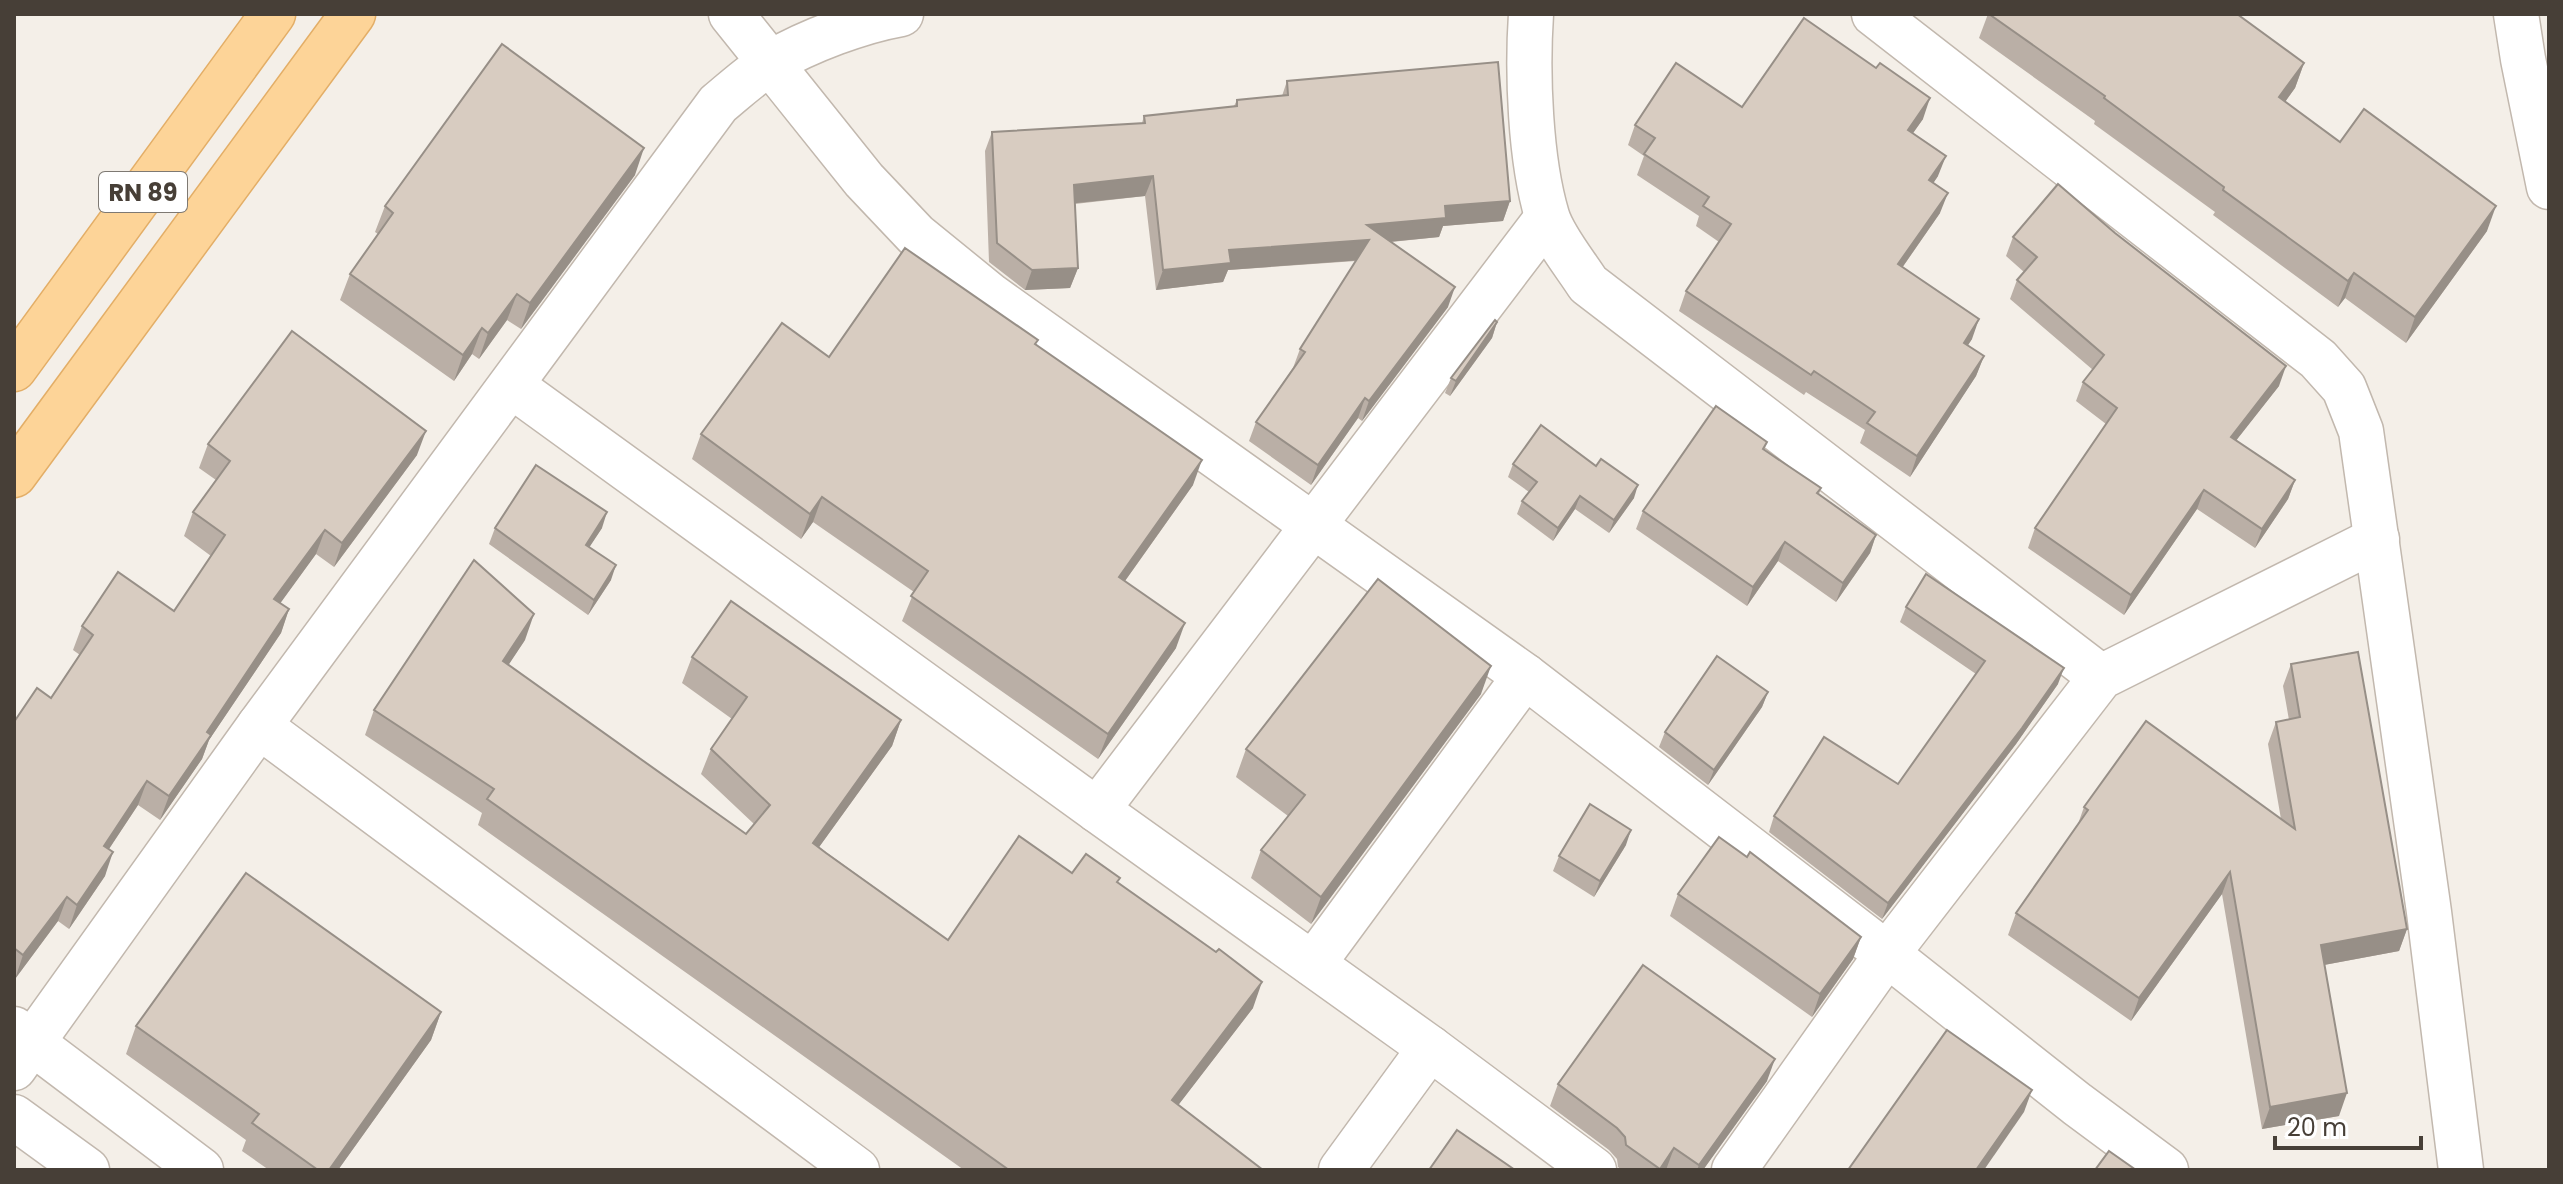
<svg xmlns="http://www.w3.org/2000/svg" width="2563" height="1184" font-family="Poppins,sans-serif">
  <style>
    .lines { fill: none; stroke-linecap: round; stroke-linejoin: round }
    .minor-casing { stroke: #c2b8ae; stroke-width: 47 }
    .tertiary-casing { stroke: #c2b8ae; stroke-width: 47 }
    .primary-casing { stroke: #e3ae67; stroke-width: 47 }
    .minor { stroke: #fff; stroke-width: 44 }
    .tertiary { stroke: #fff; stroke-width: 44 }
    .primary { stroke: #fdd498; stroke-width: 44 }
    .wall { fill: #baafa6 }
    .shaded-wall { fill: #978f87 }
    .building { fill: #d8ccc1; stroke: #978f87; stroke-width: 2 }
    .labels { text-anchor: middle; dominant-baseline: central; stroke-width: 8; stroke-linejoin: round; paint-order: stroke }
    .shield { fill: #fff; stroke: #7e7973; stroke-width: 2 }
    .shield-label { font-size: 24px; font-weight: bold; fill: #473f37 }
  </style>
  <rect width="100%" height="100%" fill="#f4efe8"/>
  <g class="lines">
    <defs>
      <g id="minor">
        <path d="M731 14 864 180 916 235 991 296 1525 676 1887 954 2077 1104 2166 1170"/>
        <path d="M1531 14C1527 73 1530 159 1547 216 1553 237 1576 265 1588 284L2101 677"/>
        <path d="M1874 14 2318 359 2344 388 2361 431 2429 912 2461 1170"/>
        <path d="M2516 14 2523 59 2549 187"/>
        <path d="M512 386 1097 810 1430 1048 1594 1170"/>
        <path d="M259 726 857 1170"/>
        <path d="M1097 810 1547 218"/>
        <path d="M1313 964 1525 676"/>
        <path d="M14 1068 259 726 718 104C735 90 753 73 772 62 808 41 861 21 901 14"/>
        <path d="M1341 1170 1430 1048"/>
        <path d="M1734 1170 1887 954 2101 677 2377 539"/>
      </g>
      <g id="tertiary">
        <path d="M14 1029 201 1170"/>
        <path d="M14 1117 87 1170"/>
      </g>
      <g id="primary">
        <path d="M14 369 273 14"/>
        <path d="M14 475 353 14"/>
      </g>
    </defs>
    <use href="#minor" class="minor-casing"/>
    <use href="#tertiary" class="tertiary-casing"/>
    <use href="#primary" class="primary-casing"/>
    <use href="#minor" class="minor"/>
    <use href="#tertiary" class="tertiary"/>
    <use href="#primary" class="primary"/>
  </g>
  <g class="wall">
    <path d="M1988 14H2237L2304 63 2295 88 2285 102 2340 142 2487 231 2406 343 2345 298 2338 307 2213 215 2215 212 2094 124 2095 121 1979 38Z"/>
    <path d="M1287 81 1510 201 1503 221 1443 226 1439 237 1391 242 1448 307 1362 421 1358 418 1311 485 1249 441 1256 422 1293 368 1300 349 1356 261 1228 270 1223 282 1156 290 1145 196 1075 204 1078 268 1070 288 1025 290 989 262 985 151 992 132 1142 123 1144 116 1234 106 1237 100 1282 96Z"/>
    <path d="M1742 107 1923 119 1913 133 1938 176 1933 183 1940 213 1902 268 1972 339 1968 345 1984 356 1976 376 1910 477 1860 443 1865 430 1806 392 1804 395 1679 311 1686 291 1719 242 1696 226 1699 216 1637 175 1644 156 1628 145 1635 125Z"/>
    <path d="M635 175 521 329 507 320 479 359 472 354 454 381 340 300 350 274 378 234 375 232 385 206Z"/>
    <path d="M2013 237 2279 386 2236 440 2295 480 2288 499 2255 548 2197 509 2124 615 2028 548 2035 528 2106 424 2076 401 2083 382 2093 370 2010 299 2017 280 2024 272 2006 256Z"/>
    <path d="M1497 322 1492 338 1450 396 1445 393 1451 378Z"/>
    <path d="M1038 340 1036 344 1193 485 1125 581 1176 648 1098 759 902 621 914 592 813 522 801 539 692 459 701 434 829 357Z"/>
    <path d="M1767 442 1764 450 1821 488 1819 494 1876 535 1870 553 1836 602 1778 561 1747 606 1636 529 1643 511Z"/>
    <path d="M208 444 417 455 334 567 316 554 280 603 289 609 281 633 209 740 202 759 160 820 138 805 109 849 105 876 69 929 58 921 15 979 14 722 51 698 80 655 73 650 82 626 174 611 211 556 184 536 193 512 216 480 199 468Z"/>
    <path d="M1513 464 1634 498 1609 533 1575 509 1553 541 1517 514 1522 501 1529 492 1508 477Z"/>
    <path d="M495 528H602L589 547 611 580 588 615 489 544Z"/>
    <path d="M1906 607 2058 684 2016 744 1882 919 1769 832 1774 816 1898 784 1976 674 1900 622Z"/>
    <path d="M525 640 508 665 746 834 754 824 701 774 711 749 732 719 682 683 692 657 901 720 892 746 819 847 948 940 1072 873 1118 883 1253 1008 1178 1105 1263 1170H964L478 825 482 813 365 735 374 710Z"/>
    <path d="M2291 664 2407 929 2399 951 2324 965 2339 1116 2262 1129 2222 894 2131 1021 2008 935 2016 913 2078 824 2084 807 2281 819 2268 744 2276 722 2289 720 2283 686Z"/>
    <path d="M1768 692 1762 707 1708 785 1659 747 1665 732Z"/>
    <path d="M1481 694 1311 924 1251 878 1261 850 1288 816 1236 777 1246 749Z"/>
    <path d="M1626 845 1594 897 1553 871 1559 856Z"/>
    <path d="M1678 894 1861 937 1853 959 1812 1017 1670 916Z"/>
    <path d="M441 1012 431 1040 338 1170H269L242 1151 246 1140 126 1054 136 1026Z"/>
    <path d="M1767 1081 1703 1170H1622L1618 1167 1617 1159 1609 1150 1550 1106 1558 1084Z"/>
  </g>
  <g class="shaded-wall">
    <path d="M2304 63 2295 88 2270 123 2279 97Z"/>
    <path d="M1930 98 1923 119 1901 150 1908 130Z"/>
    <path d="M644 148 635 175 521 329 530 303Z"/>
    <path d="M1946 156 1938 176 1922 200 1929 180Z"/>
    <path d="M1153 176 1145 196 1067 204 1074 185Z"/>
    <path d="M1948 193 1940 213 1890 285 1898 264Z"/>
    <path d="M1510 201 1503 221 1443 226 1439 237 1367 244 1362 260 1228 270 1223 282 1156 290 1163 270 1229 250 1445 206Z"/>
    <path d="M2496 206 2487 231 2406 343 2415 317Z"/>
    <path d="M1078 268 1070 288 1025 290 1032 270Z"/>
    <path d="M2354 273 2345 298 2338 307 2348 281Z"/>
    <path d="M1455 287 1448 307 1362 421 1369 401Z"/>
    <path d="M517 294 507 320 479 359 488 333Z"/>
    <path d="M1979 319 1972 339 1956 363 1964 343Z"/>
    <path d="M1497 322 1492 338 1450 396 1456 381Z"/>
    <path d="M482 328 472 354 454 381 463 355Z"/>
    <path d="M1984 356 1976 376 1910 477 1917 456Z"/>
    <path d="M2286 366 2279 386 2224 456 2231 437Z"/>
    <path d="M1365 398 1358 418 1311 485 1318 465Z"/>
    <path d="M426 431 417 455 334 567 342 543Z"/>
    <path d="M1202 460 1193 485 1110 602 1119 577Z"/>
    <path d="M2295 480 2288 499 2255 548 2262 529Z"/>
    <path d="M1638 485 1634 498 1609 533 1614 520Z"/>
    <path d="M2204 490 2197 509 2124 615 2131 595Z"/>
    <path d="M1580 496 1575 509 1553 541 1558 528Z"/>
    <path d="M822 497 813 522 801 539 810 514Z"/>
    <path d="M607 512 602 528 581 560 586 545Z"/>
    <path d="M325 530 316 554 266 623 274 599Z"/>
    <path d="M1876 535 1870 553 1836 602 1843 583Z"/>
    <path d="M1785 542 1778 561 1747 606 1753 587Z"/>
    <path d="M616 565 611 580 588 615 594 600Z"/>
    <path d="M289 609 281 633 209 740 202 759 160 820 169 796 207 732Z"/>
    <path d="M534 614 525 640 494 687 503 661Z"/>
    <path d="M1185 623 1176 648 1098 759 1108 734Z"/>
    <path d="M1491 666 1481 694 1311 924 1321 897Z"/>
    <path d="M2064 668 2058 684 2016 744 1882 919 1888 903Z"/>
    <path d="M1768 692 1762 707 1708 785 1714 770Z"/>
    <path d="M901 720 892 746 804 868 813 843Z"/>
    <path d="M147 781 138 805 95 870 104 846Z"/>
    <path d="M1631 830 1626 845 1594 897 1600 881Z"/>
    <path d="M113 852 105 876 69 929 77 905Z"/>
    <path d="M2230 872 2222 894 2131 1021 2139 998Z"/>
    <path d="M67 897 58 921 15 979 23 955Z"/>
    <path d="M2407 929 2399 951 2313 967 2321 945Z"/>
    <path d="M1861 937 1853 959 1812 1017 1820 994Z"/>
    <path d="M1262 982 1253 1008 1163 1125 1172 1100Z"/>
    <path d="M441 1012 431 1040 338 1170H329Z"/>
    <path d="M1775 1059 1767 1081 1703 1170H1697L1699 1165Z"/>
    <path d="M2032 1090 2024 1112 1984 1170H1976Z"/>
    <path d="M2347 1093 2339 1116 2262 1129 2270 1107Z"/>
    <path d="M1674 1148 1666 1170H1659L1660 1169Z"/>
  </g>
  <g class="building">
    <path d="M1989 14H2237L2304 63 2279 97 2340 142 2364 109 2496 206 2415 317 2354 273 2348 281 2223 190 2224 187 2104 98 2105 96Z"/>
    <path d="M1804 18 1876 68 1880 63 1930 98 1908 130 1946 156 1929 180 1948 193 1898 264 1979 319 1964 343 1984 356 1917 456 1867 423 1875 412 1814 371 1811 375 1686 291 1731 224 1703 206 1709 197 1644 154 1655 138 1635 125 1676 63 1742 107Z"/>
    <path d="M502 44 644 148 530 303 517 294 488 333 482 328 463 355 350 274 393 213 385 206Z"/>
    <path d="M1498 62 1510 201 1445 206 1446 218 1367 225 1455 287 1369 401 1365 398 1318 465 1256 422 1305 352 1300 349 1369 240 1229 250 1231 263 1163 270 1153 176 1074 185 1078 268 1032 270 997 243 992 132 1145 123 1144 116 1237 106V100L1288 95 1287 81Z"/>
    <path d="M2058 184 2115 233 2286 366 2231 437 2295 480 2262 529 2204 490 2131 595 2035 528 2117 408 2083 382 2104 355 2017 280 2037 257 2013 237Z"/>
    <path d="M905 248 1038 340 1035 344 1202 460 1119 577 1185 623 1108 734 911 596 928 571 822 497 810 514 701 434 782 323 829 357Z"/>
    <path d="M1495 320 1497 322 1456 381 1451 378Z"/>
    <path d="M292 331 426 431 342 543 325 530 274 599 289 609 207 732 211 735 169 796 147 781 104 846 113 852 77 905 67 897 23 955 14 948V722L37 688 51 698 93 635 82 626 118 572 174 611 225 535 193 512 230 461 208 444Z"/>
    <path d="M1716 406 1767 442 1763 449 1821 488 1817 493 1876 535 1843 583 1785 542 1753 587 1643 511Z"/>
    <path d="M1541 425 1596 466 1601 459 1638 485 1614 520 1580 496 1558 528 1522 501 1537 482 1513 464Z"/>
    <path d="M536 465 607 512 586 545 616 565 594 600 495 528Z"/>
    <path d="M474 560 534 614 503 661 746 834 770 805 711 749 747 697 692 657 731 601 901 720 813 843 826 853 948 940 1019 836 1072 873 1086 854 1120 878 1117 882 1216 952 1219 949 1262 982 1172 1100 1263 1170H1009L487 799 494 789 374 710Z"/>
    <path d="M1926 574 2064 668 2022 728 1888 903 1774 816 1824 737 1898 784 1985 661 1906 607Z"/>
    <path d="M1378 579 1491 666 1321 897 1261 850 1305 795 1246 749Z"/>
    <path d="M2358 652 2407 929 2321 945 2347 1093 2270 1107 2230 872 2139 998 2016 913 2088 810 2084 807 2146 721 2295 829 2276 722 2300 717 2291 664Z"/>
    <path d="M1717 656 1768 692 1714 770 1665 732Z"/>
    <path d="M1590 804 1631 830 1600 881 1559 856Z"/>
    <path d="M1719 837 1747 857 1750 852 1861 937 1820 994 1678 894Z"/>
    <path d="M246 873 441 1012 329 1170H318L252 1123 259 1114 136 1026Z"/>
    <path d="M1643 965 1775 1059 1699 1165 1674 1148 1660 1169 1626 1145 1625 1137 1617 1128 1558 1084Z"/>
    <path d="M1947 1030 2032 1090 1976 1170H1848Z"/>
    <path d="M1457 1130 1515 1170H1429Z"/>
    <path d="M2109 1151 2136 1170H2095Z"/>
  </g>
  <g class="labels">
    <rect class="shield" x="99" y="172" width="88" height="40" rx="6"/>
    <g class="shield-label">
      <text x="143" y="192">RN 89</text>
    </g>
  </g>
  <rect width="2563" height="1184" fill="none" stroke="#473f37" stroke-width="32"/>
  <path d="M2275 1136v12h146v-12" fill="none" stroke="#473f37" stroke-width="4"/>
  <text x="2287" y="1136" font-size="24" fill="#473f37" stroke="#ffffff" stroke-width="6" paint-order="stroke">20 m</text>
</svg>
